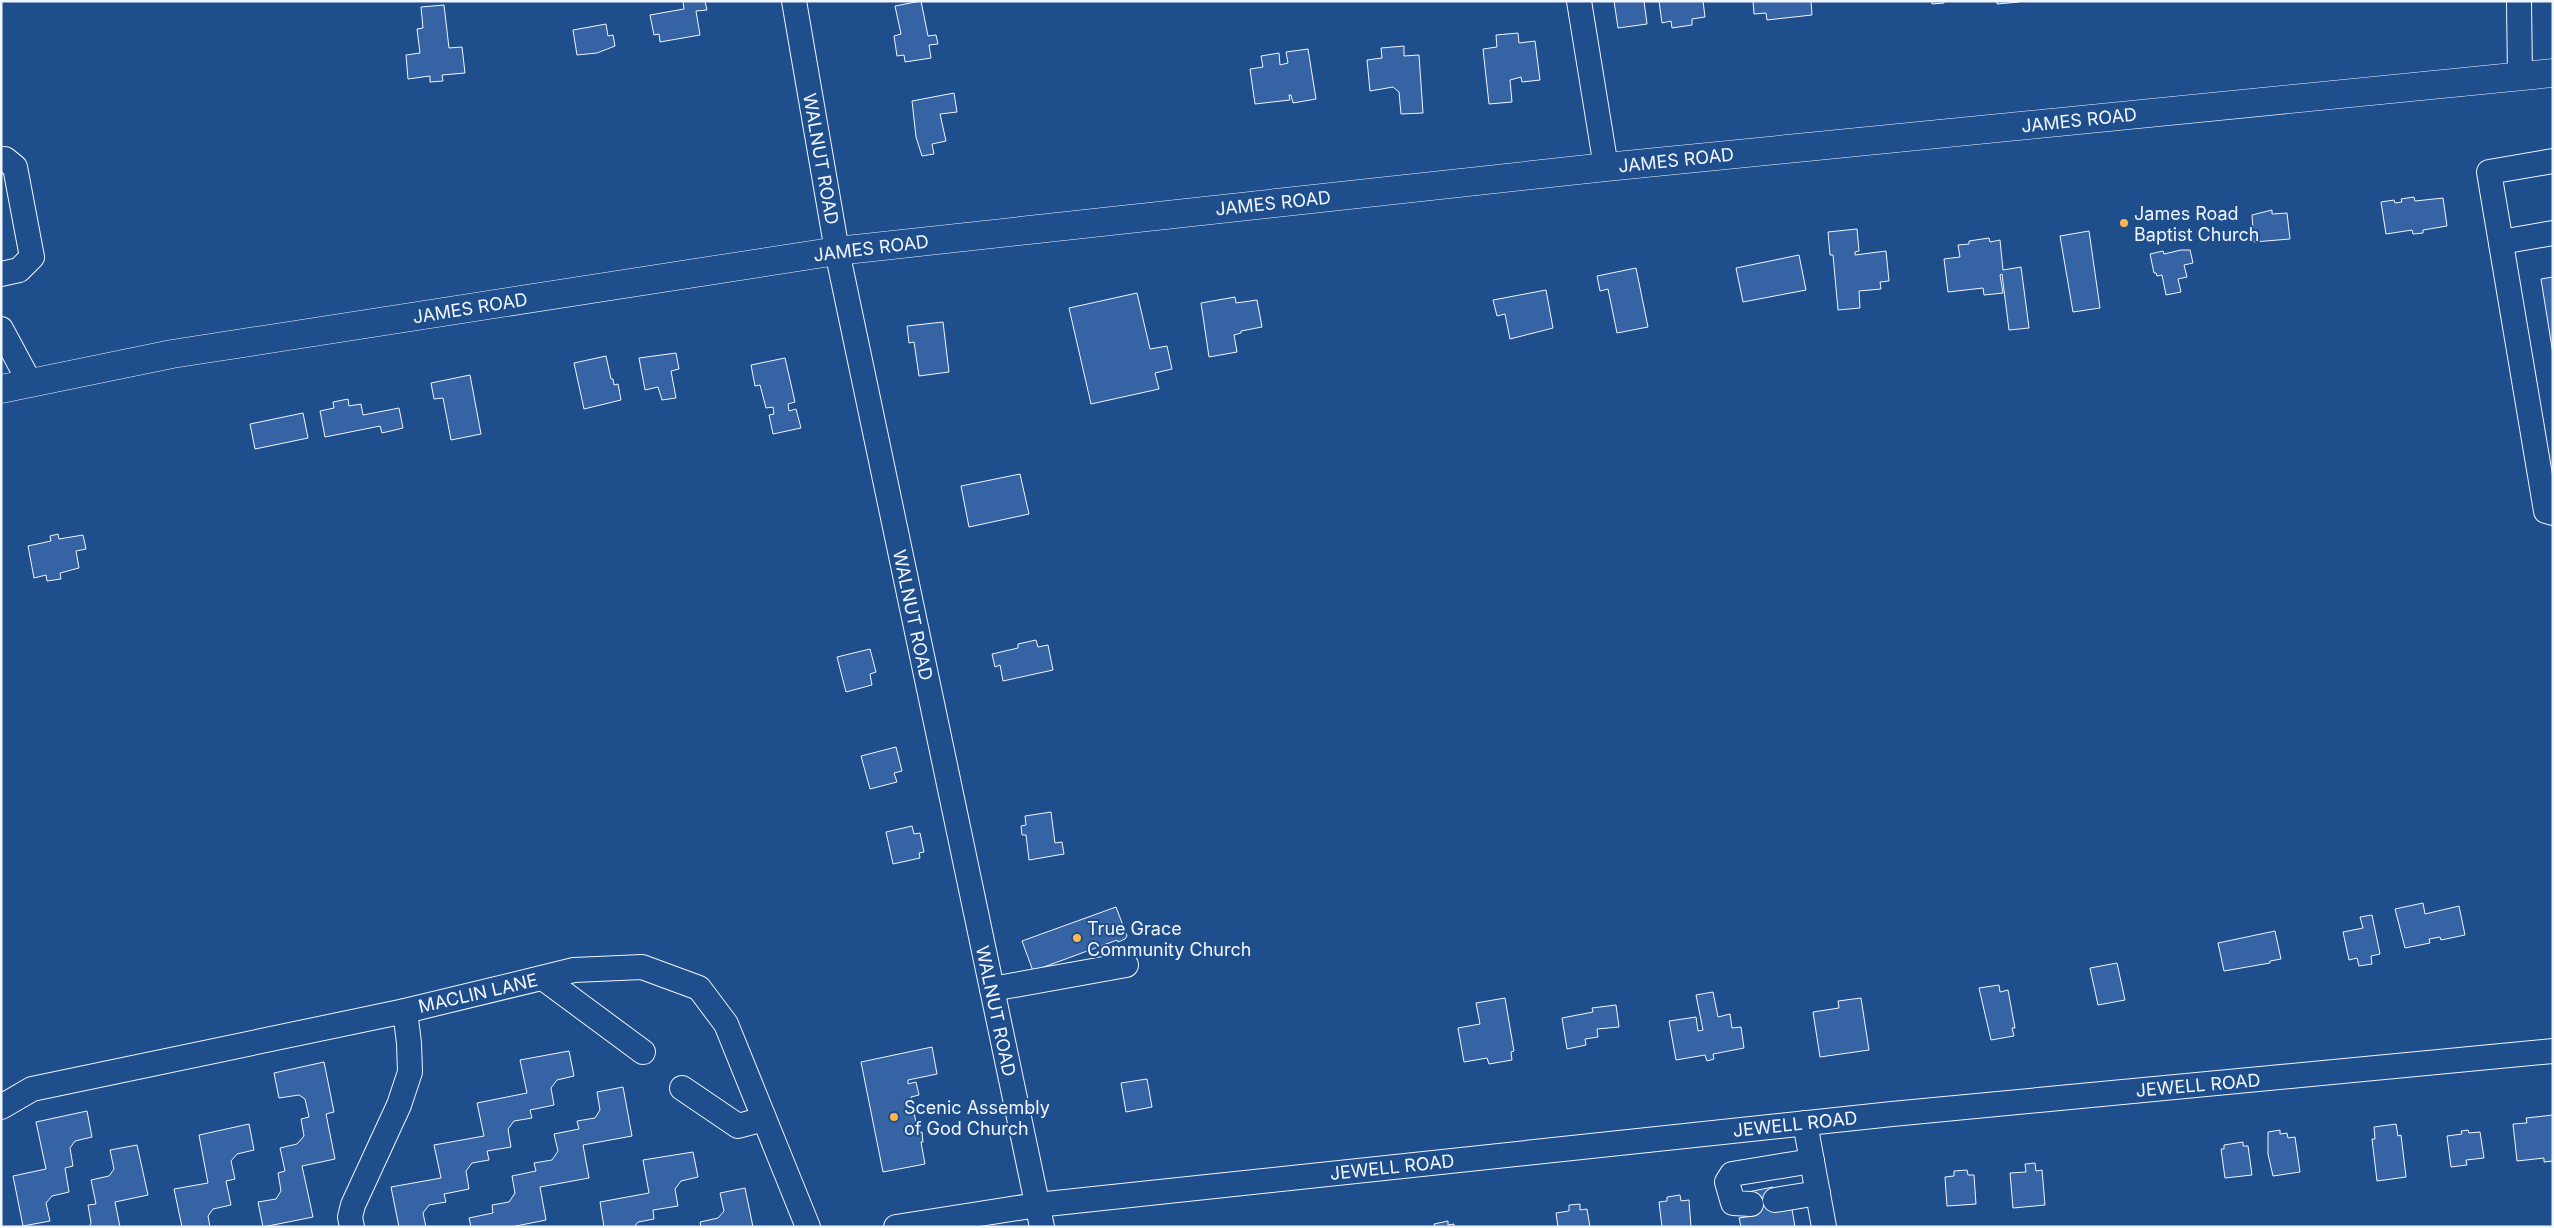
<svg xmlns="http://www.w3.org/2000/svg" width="2554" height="1228" font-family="Inter,sans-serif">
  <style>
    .building { fill: #3563a3; stroke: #f2f6ff }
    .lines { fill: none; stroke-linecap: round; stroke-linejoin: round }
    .minor-casing { stroke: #f2f6ff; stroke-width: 26 }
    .major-casing { stroke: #f2f6ff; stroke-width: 29 }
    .minor { stroke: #1f4e8c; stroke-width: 24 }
    .major { stroke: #1f4e8c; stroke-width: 28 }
    .poi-dot { fill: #ffb74d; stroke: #1f4e8c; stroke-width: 2 }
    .labels { text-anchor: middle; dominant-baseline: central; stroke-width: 4; stroke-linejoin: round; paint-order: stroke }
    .street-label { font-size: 18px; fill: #f2f6ff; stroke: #1f4e8c }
    .poi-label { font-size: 18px; fill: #f2f6ff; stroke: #1f4e8c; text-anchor: start }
  </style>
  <rect width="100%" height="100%" fill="#1f4e8c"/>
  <g class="building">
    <path d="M683 1H705L707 10 696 11 700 35 660 42 659 34 654 35 650 15 684 9Z"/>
    <path d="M921 1 928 36 936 35 938 44 929 45 931 58 905 62 904 55 897 56 894 36 901 34 895 6Z"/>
    <path d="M1614 1H1644L1647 24 1618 28Z"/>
    <path d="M1659 1H1703L1705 17 1692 19V25L1672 28 1671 21 1662 23Z"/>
    <path d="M1745 1H1811L1812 15 1767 20 1766 13 1754 14 1753 1Z"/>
    <path d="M1932 1H1944V3L1932 4Z"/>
    <path d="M1997 1H2019V2L1997 4Z"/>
    <path d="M444 5 449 48 462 47 465 73 442 75 443 81 430 82V76L408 79 406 55 420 53 417 29 423 28 421 7Z"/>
    <path d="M606 24 608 36 613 35 615 46 597 53 577 55 573 30Z"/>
    <path d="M1518 33 1519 43 1535 41 1540 80 1522 82 1521 77 1510 80 1512 102 1489 104 1483 49 1497 47 1496 35Z"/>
    <path d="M1404 46V56L1419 55 1423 113 1401 114 1399 92 1393 87 1370 91 1367 60 1382 58 1381 48Z"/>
    <path d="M1308 49 1316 99 1293 103 1291 95H1289L1290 100 1255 104 1250 69 1263 67 1261 56 1279 53 1280 65 1288 63 1286 52Z"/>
    <path d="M954 93 957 112 940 114 946 141 932 144 934 154 922 156 916 137 912 101Z"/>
    <path d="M2414 197 2415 201 2443 198 2447 226 2423 230V233L2413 234 2412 230 2386 234 2381 202 2394 200 2395 203 2402 202 2401 199Z"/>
    <path d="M2272 210V214L2287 213 2290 239 2254 242 2252 215Z"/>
    <path d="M1857 229 1859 251 1855 252V255L1886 251 1889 281 1880 282 1881 289 1859 291 1860 308 1838 310 1833 255H1830L1828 232Z"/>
    <path d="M2089 231 2100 308 2073 312 2060 236Z"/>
    <path d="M1989 238 1990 242 2000 240 2003 270 2021 267 2029 328 2009 330 2002 274 2000 275 2003 293 1984 295 1983 288 1948 292 1944 259 1960 257 1958 245 1969 244V241Z"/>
    <path d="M2181 250H2190L2193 263 2184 265 2187 277 2178 279 2181 292 2166 295 2162 275 2157 276 2156 273H2154L2150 254 2163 251 2164 254Z"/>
    <path d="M1799 255 1806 290 1743 302 1736 268Z"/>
    <path d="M1636 268 1648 327 1617 333 1608 289 1600 291 1597 276Z"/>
    <path d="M2553 277V354L2541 279Z"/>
    <path d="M1546 290 1553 328 1510 339 1505 314 1497 316 1493 300Z"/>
    <path d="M1137 293 1150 349 1167 346 1172 369 1155 373 1159 389 1091 404 1069 308Z"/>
    <path d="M1235 297 1236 303 1257 300 1262 327 1241 331V333L1234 335 1237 352 1209 357 1201 303Z"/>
    <path d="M943 322 949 372 919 376 914 342 909 343 907 326Z"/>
    <path d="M676 353 679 369 671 371 676 398 662 400 658 387 645 390 639 358Z"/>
    <path d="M606 356 611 379H613L614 385 618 384 621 400 584 409 574 363Z"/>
    <path d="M785 358 795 402 788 404 789 411 796 409 801 428 773 434 769 415 774 414 773 407 766 408 760 385 755 386 751 365Z"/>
    <path d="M470 375 481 434 451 440 443 398 434 399 431 383Z"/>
    <path d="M348 399 349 406 361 404 363 415 399 408 403 428 382 433 380 426 325 437 320 411 334 408 333 402Z"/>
    <path d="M303 413 308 438 255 449 250 424Z"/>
    <path d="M1020 474 1029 514 969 527 961 486Z"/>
    <path d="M58 534 59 539 83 535 86 549 76 551 79 568 60 573 61 579 47 581 46 575 34 578 28 546 51 541 50 536Z"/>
    <path d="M1036 640 1038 647 1048 645 1053 670 1003 681 1000 665 995 667 992 654 1018 648V644Z"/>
    <path d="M870 649 876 672 870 674 872 685 846 692 837 657Z"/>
    <path d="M896 747 902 771 894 773 897 782 870 789 861 756Z"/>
    <path d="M1051 812 1055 843 1062 842 1064 854 1029 860 1026 835H1022L1021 826 1026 825 1025 816Z"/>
    <path d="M912 826 914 834 920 833 924 852 919 853 920 858 893 864 886 832Z"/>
    <path d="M2423 903 2425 914 2459 906 2465 935 2441 940 2440 937 2429 939 2430 943 2405 948 2395 909Z"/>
    <path d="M1116 907 1127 936 1125 939 1118 942 1117 940 1033 971 1022 941Z"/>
    <path d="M2372 915 2380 954 2371 956 2372 964 2359 966 2357 958 2349 960 2343 932 2363 928 2360 917Z"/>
    <path d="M2275 931 2281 959 2270 961V963L2224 971 2218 943Z"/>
    <path d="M2117 963 2125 1000 2098 1005 2090 968Z"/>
    <path d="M1999 985 2000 992 2008 990 2015 1028H2012L2014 1036 1991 1040 1979 988Z"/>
    <path d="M1713 992 1718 1017 1730 1014 1732 1028 1741 1027 1744 1048 1713 1054 1714 1059 1707 1061 1705 1055 1676 1060 1669 1021 1696 1017 1698 1031 1703 1030 1696 995Z"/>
    <path d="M1505 998 1514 1051 1511 1052 1512 1060 1489 1064 1487 1058 1464 1062 1458 1028 1480 1024 1476 1003Z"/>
    <path d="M1861 998 1869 1050 1820 1057 1813 1012 1839 1008 1838 1001Z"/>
    <path d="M1616 1005 1619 1027 1597 1029 1598 1037 1585 1039 1586 1045 1567 1049 1562 1018 1593 1012 1592 1008Z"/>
    <path d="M932 1047 937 1074 908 1080V1084L916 1082 919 1095 911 1097 918 1133 922 1132 923 1142H921L925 1164 883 1172 861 1062Z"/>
    <path d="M569 1051 574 1076 557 1080 551 1088 554 1105 530 1110 532 1118 514 1121 508 1129 511 1147 487 1151 489 1160 472 1163 466 1171 469 1189 444 1194 446 1202 429 1205 423 1213 426 1227H399L391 1187 441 1178 434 1145 484 1136 477 1103 527 1093 520 1060Z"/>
    <path d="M324 1062 334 1112 326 1114 335 1159 302 1166 313 1217 263 1227 258 1202 276 1199 281 1191 278 1173 285 1171 280 1148 297 1144 304 1136 301 1119 309 1117 305 1099 299 1095 279 1098 274 1073Z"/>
    <path d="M1147 1079 1152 1107 1126 1112 1121 1083Z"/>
    <path d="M623 1087 632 1136 583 1145 589 1178 540 1187 546 1220 511 1227H471L469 1218 493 1213 492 1205 509 1202 515 1193 512 1176 536 1171 534 1163 552 1160 558 1151 554 1134 579 1129 577 1121 595 1118 600 1110 597 1092Z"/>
    <path d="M87 1111 92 1137 75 1141 70 1148 73 1166 65 1168 69 1192 52 1196 46 1203 50 1221 23 1226 13 1176 46 1169 36 1122Z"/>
    <path d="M2553 1115V1161L2544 1162V1158L2517 1161 2513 1124 2527 1123 2526 1118Z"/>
    <path d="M249 1124 254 1150 237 1154 231 1161 235 1179 226 1181 231 1205 213 1209 208 1216 210 1227H182L174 1189 208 1183 199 1135Z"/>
    <path d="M2396 1124 2398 1136 2401 1135 2406 1177 2377 1181 2372 1139H2375L2374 1127Z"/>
    <path d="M2280 1130V1134L2287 1133 2288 1138 2295 1137 2300 1172 2273 1176 2268 1154V1132Z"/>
    <path d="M2468 1130 2469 1133 2480 1132 2484 1158 2466 1160 2467 1165 2451 1167 2447 1136 2462 1134 2461 1131Z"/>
    <path d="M2243 1142V1146H2248L2252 1175 2225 1178 2221 1149H2224V1145Z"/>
    <path d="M137 1145 148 1195 115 1202 120 1227H89L91 1223 88 1205 96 1204 91 1180 109 1176 114 1169 110 1150Z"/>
    <path d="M693 1152 698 1177 681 1181 675 1189 678 1206 653 1210 654 1219 638 1222 634 1227H604L600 1202 649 1193 643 1160Z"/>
    <path d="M2035 1163 2036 1171 2042 1170 2045 1205 2013 1208 2010 1173 2026 1172 2025 1164Z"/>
    <path d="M1967 1170 1968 1175H1974L1976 1204 1947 1206 1945 1177 1954 1176V1171Z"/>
    <path d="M1773 1187 1777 1211 1792 1209 1795 1227H1741L1739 1218 1753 1216 1748 1192Z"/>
    <path d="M745 1188 753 1227H701L700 1222 718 1218 724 1211 720 1193Z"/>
    <path d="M1680 1195 1681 1201 1689 1200 1691 1227H1662L1659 1202 1667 1201V1197Z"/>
    <path d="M1580 1204V1210L1587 1209 1590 1227H1558L1556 1213 1569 1211V1205Z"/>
    <path d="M1448 1221V1225L1454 1224V1227H1431L1435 1226 1434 1224Z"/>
  </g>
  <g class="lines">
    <defs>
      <g id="minor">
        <path d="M794 1 837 251 1042 1227"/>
        <path d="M1579 1 1606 167"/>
        <path d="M2519 1 2520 77"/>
        <path d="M1 160 5 159 15 167 32 257 19 270 1 274"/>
        <path d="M2553 161 2489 172 2546 511 2553 513"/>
        <path d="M2501 242 2553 233"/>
        <path d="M1 329 30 383"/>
        <path d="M543 978 643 1052"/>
        <path d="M992 989 1126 965"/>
        <path d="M682 1088 738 1126 764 1119"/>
        <path d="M1 1107 32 1089 405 1011 574 970 642 967 699 988 726 1024 808 1227"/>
        <path d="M1805 1123 1824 1227"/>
        <path d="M1775 1200 1818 1193"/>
        <path d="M1751 1204 1733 1203 1727 1182 1732 1174 1812 1161"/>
        <path d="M352 1227 350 1217 353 1205 399 1105 410 1072 409 1043 405 1011"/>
        <path d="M896 1227 1037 1205 1892 1114 2553 1051"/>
      </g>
      <path id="major" d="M1 389 172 354 837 251 1606 167 2553 73"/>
    </defs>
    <use href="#minor" class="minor-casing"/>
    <use href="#major" class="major-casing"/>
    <use href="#minor" class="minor"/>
    <use href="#major" class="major"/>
  </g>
  <g class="poi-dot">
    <circle cx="2124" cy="223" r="5"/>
    <circle cx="1077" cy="938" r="5"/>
    <circle cx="894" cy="1117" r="5"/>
  </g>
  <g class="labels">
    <g class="street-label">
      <text transform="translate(2079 120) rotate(-6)">JAMES ROAD</text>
      <text transform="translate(821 159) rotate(80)">WALNUT ROAD</text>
      <text transform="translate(1676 160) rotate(-6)">JAMES ROAD</text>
      <text transform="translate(1273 203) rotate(-6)">JAMES ROAD</text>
      <text transform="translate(871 248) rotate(-7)">JAMES ROAD</text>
      <text transform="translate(470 308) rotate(-9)">JAMES ROAD</text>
      <text transform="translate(913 615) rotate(78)">WALNUT ROAD</text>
      <text transform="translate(478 993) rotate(-13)">MACLIN LANE</text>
      <text transform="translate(996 1011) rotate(78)">WALNUT ROAD</text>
      <text transform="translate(2198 1085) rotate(-5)">JEWELL ROAD</text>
      <text transform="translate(1795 1124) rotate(-6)">JEWELL ROAD</text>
      <text transform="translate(1392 1167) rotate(-6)">JEWELL ROAD</text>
    </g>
    <g class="poi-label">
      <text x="2134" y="213">James Road<tspan x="2134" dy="21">Baptist Church</tspan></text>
      <text x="1087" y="928">True Grace<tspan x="1087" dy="21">Community Church</tspan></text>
      <text x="904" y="1107">Scenic Assembly<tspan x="904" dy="21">of God Church</tspan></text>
    </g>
  </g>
  <rect width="2554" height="1228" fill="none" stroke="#f2f6ff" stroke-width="5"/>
</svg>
